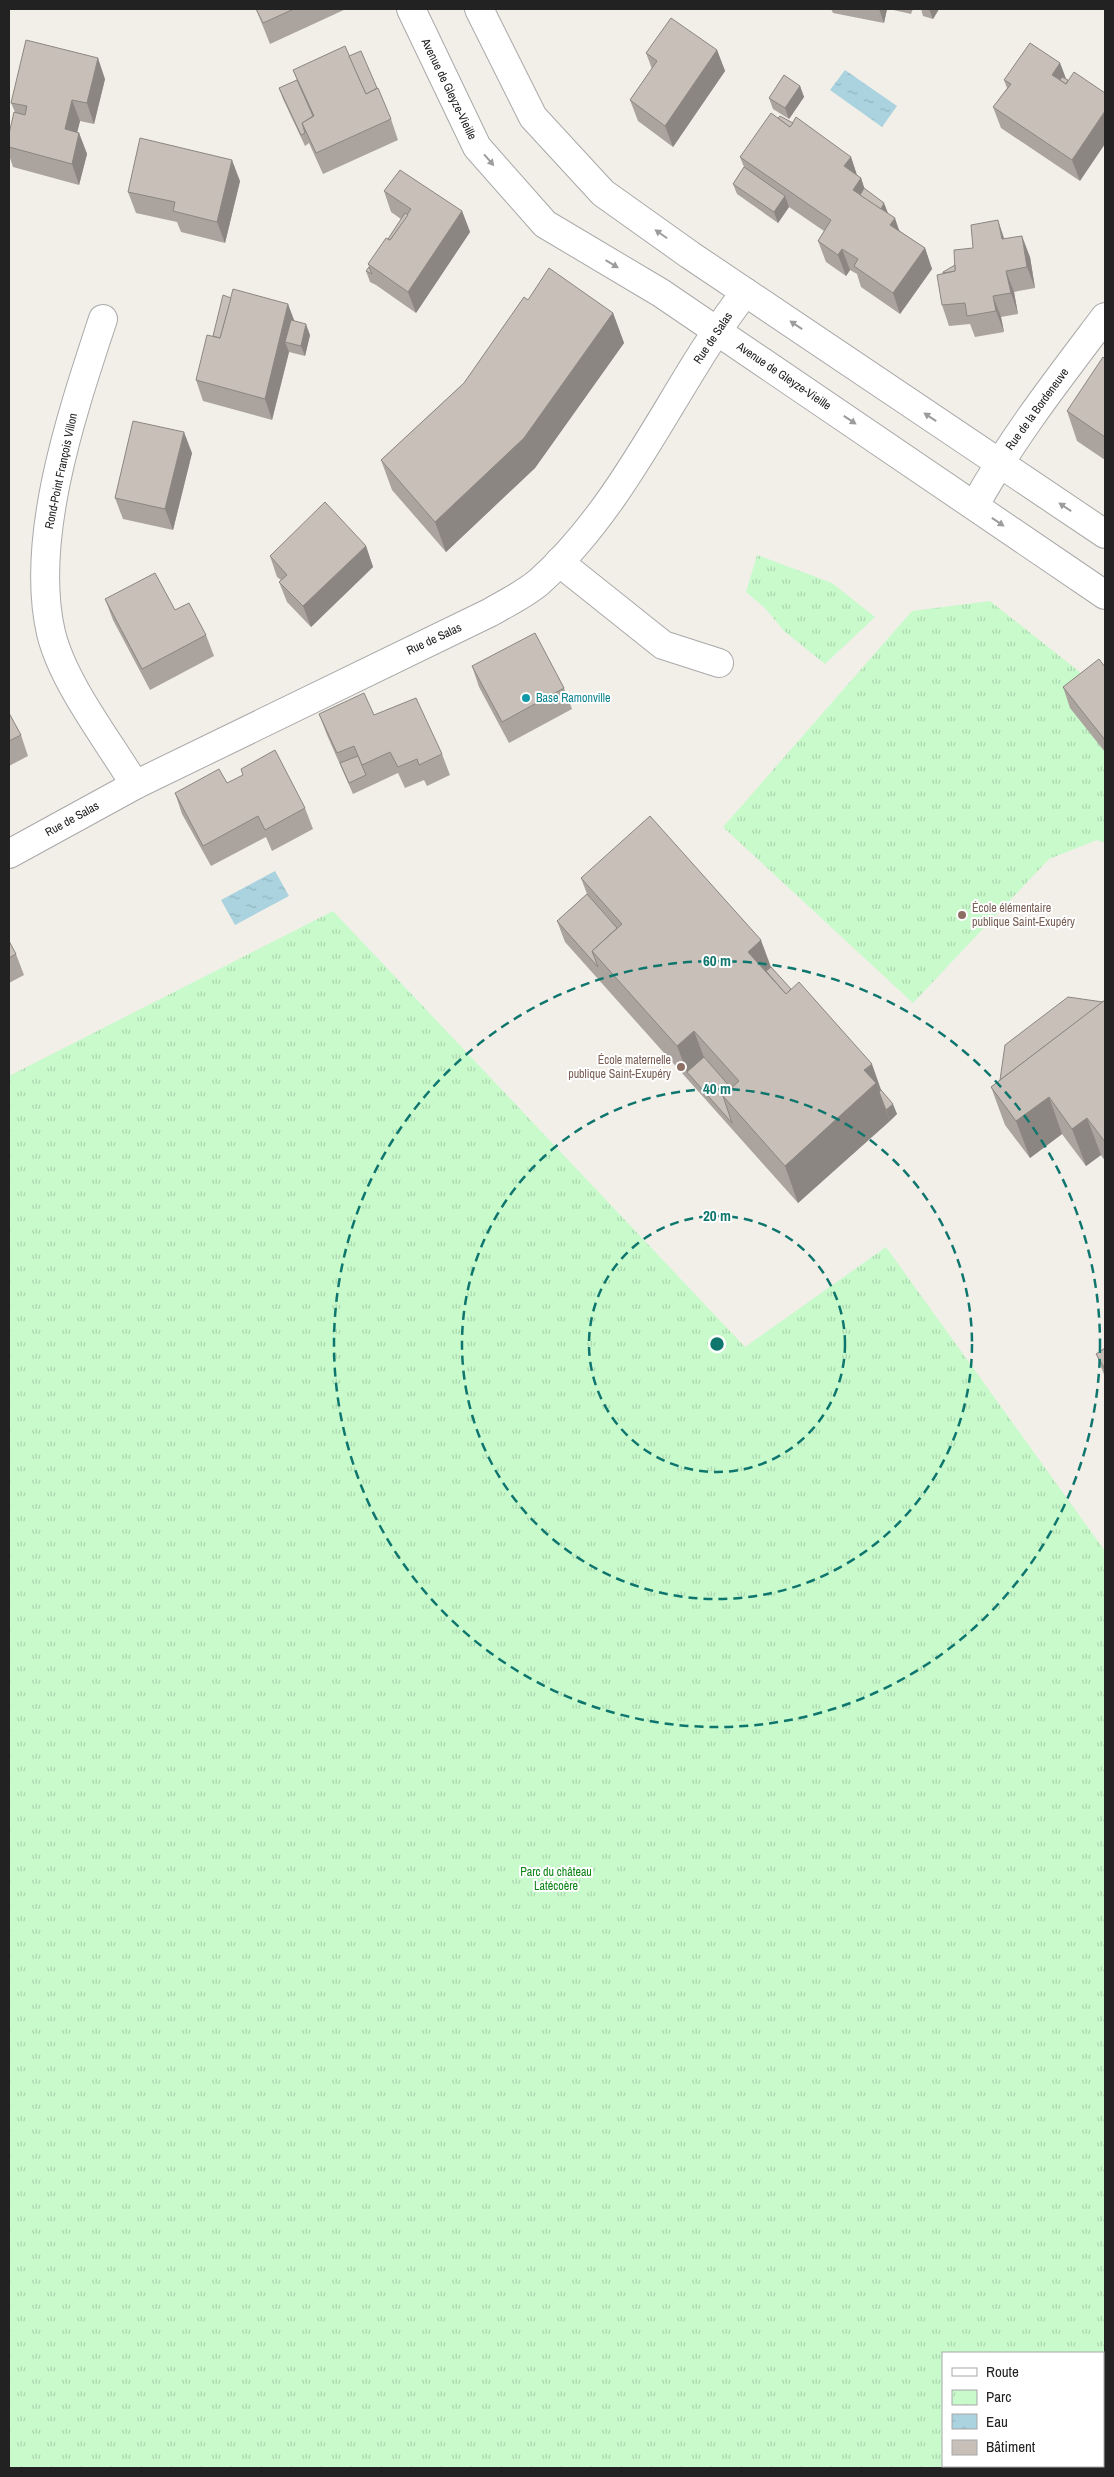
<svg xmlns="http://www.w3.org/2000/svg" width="1114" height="2477" font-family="'Archivo Narrow',sans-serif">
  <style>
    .park { fill: url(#park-tufts); fill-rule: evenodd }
    .water { fill: url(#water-ripples) }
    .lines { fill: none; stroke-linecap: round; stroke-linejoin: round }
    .minor-casing { stroke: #a9a9a9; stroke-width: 30 }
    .minor { stroke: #fff; stroke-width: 28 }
    .wall { fill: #aba49e }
    .shaded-wall { fill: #8b8681 }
    .building { fill: #c7bfb8; stroke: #8b8681 }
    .oneway { fill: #9c9c9c }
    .ring { fill: none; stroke: #0f766e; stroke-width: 2.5; stroke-dasharray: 9 6 }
    .culture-dot { fill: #0f9aa8; stroke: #fff; stroke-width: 2 }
    .education-dot { fill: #8d6e63; stroke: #fff; stroke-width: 2 }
    .labels { text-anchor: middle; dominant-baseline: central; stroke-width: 4; stroke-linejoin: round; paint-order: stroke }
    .street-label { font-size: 12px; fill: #222; stroke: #fff }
    .culture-label { font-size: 12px; fill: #0d838f; stroke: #fff; text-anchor: start }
    .education-label { font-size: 12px; fill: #785e54; stroke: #fff; text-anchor: start }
    .park-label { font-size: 12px; fill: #0c8416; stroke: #fff }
    .centre { fill: #0f766e; stroke: #fff; stroke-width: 2.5 }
    .ring-label { font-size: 15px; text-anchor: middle; font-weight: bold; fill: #0f766e; stroke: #fff; stroke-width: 4; stroke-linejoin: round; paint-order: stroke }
  </style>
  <defs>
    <pattern id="park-tufts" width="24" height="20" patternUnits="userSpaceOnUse" patternTransform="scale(1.25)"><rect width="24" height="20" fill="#c8facc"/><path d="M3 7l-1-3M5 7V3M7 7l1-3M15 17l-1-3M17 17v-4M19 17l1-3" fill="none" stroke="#acd6af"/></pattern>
    <pattern id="water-ripples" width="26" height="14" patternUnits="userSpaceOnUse" patternTransform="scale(1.25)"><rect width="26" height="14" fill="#aad3df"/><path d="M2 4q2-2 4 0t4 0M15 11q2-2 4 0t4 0" fill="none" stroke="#92b5bf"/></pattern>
  </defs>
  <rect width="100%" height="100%" fill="#f2efe9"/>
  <g class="park">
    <path d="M757 555 832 583 875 617 825 664 784 631 765 608 746 592Z"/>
    <path d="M990 601 1105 692V843L1097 840 1049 859 913 1003 723 827 912 611Z"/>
    <path d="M333 911 745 1347 886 1247 1105 1551V2468H9V1076ZM943 2353H1103V2466H943Z"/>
  </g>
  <g class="water">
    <path d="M845 70 897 106 882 127 830 90Z"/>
    <path d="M275 871 289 896 235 925 221 900Z"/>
  </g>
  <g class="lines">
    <defs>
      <g id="minor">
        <path d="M411 9 477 147 545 224 661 293 1105 595"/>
        <path d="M479 9 533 117 603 193 690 255 1105 534"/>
        <path d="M103 319C73 410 29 538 51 633 63 683 108 740 135 785"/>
        <path d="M975 505C1012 438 1059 378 1105 317"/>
        <path d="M559 562 663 645 719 663"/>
        <path d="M9 854 135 785 491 612C506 603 525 594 539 582 607 521 650 437 698 360 712 337 729 314 745 292"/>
      </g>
    </defs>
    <use href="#minor" class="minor-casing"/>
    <use href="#minor" class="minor"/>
  </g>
  <g class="wall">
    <path d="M256 9H346L270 44Z"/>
    <path d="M831 9H887L884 23 833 13Z"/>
    <path d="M889 9H913L911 14Z"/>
    <path d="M921 9H939L933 19 923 16Z"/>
    <path d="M717 50 725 71 673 147 638 121 630 100 652 69 646 53Z"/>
    <path d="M349 56 391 119 398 140 323 174 309 143 305 146 283 99 279 88 297 80 293 70Z"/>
    <path d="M1060 63 1066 79 1080 181 1001 128 993 107 1007 88 1004 80Z"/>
    <path d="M105 79 94 124 80 121 77 132 79 133 87 154 79 185 13 167 9 155V134L15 112 11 103Z"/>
    <path d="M800 86 804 97 789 119 773 109 769 98Z"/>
    <path d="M778 118 851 157 857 176 861 178 864 188 888 214 900 231 925 248 932 269 900 314 861 287 857 274 850 270 846 276 826 262 818 241 824 231 789 207 778 223 737 194 733 184 744 167 740 157Z"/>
    <path d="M240 181 225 243 181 232 177 222 136 213 128 192Z"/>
    <path d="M384 191 462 211 470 232 416 313 376 285 370 282 366 271 369 267 368 264 388 239 401 219 391 212Z"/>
    <path d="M1005 239 1030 257 1035 288 1014 292 1018 314 1001 317 1004 332 975 337 970 324 949 326 942 305 943 273 955 265 973 248Z"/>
    <path d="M528 300 613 313 624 343 535 468 446 552 392 490 381 460 464 383Z"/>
    <path d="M294 321 310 335 305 356 289 352 272 420 203 401 196 380Z"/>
    <path d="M1105 359V460L1077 441 1067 411Z"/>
    <path d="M192 453 173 530 123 519 115 498Z"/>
    <path d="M366 546 373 567 311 627 287 602 279 582 281 580 277 577 270 556Z"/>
    <path d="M105 599 175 610 206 635 214 656 150 690 113 620Z"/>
    <path d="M472 666 564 688 572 709 509 743 479 687Z"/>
    <path d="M1105 667V752L1070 708 1063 687Z"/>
    <path d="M9 713 21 735 28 756 9 766Z"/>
    <path d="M319 714 374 715 442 754 450 775 427 786 424 780 405 788 398 773 353 794 327 735Z"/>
    <path d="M227 783 305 808 313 829 272 851 266 837 211 866 182 814 175 793Z"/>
    <path d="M581 878 771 967 881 1090 897 1114 798 1203 565 942 557 921 587 894Z"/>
    <path d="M9 941 16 954 24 975 9 983Z"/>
    <path d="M1105 1000V1161L1101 1155 1086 1166 1062 1134 1030 1158 1005 1125 991 1087Z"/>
    <path d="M1105 1348V1377L1096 1354Z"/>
  </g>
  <g class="shaded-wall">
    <path d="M879 9H887L884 23Z"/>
    <path d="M929 9H939L933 19Z"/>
    <path d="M717 50 725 71 673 147 665 126Z"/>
    <path d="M98 58 105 79 94 124 87 103Z"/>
    <path d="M1060 63 1068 84 1052 75Z"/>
    <path d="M800 86 804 97 789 119 785 108Z"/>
    <path d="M72 100 80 121 73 150 65 129Z"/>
    <path d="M1105 111V144L1080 181 1072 160Z"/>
    <path d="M79 133 87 154 79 185 72 164Z"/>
    <path d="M851 157 858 178 844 166Z"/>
    <path d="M232 160 240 181 225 243 217 222Z"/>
    <path d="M861 178 868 199 853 190Z"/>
    <path d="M785 196 789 207 778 223 774 212Z"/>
    <path d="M884 203 888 213 878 214Z"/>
    <path d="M462 211 470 232 416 313 408 292Z"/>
    <path d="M895 218 902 239 890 225Z"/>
    <path d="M998 220 1005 241 1002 239Z"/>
    <path d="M1022 236 1030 257 1035 288 1027 267Z"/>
    <path d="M925 248 932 269 900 314 893 293Z"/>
    <path d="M842 249 850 270 846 276 838 255Z"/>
    <path d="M1006 271 1014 292 1018 314 1011 293Z"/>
    <path d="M993 296 1001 317 1004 332 996 311Z"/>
    <path d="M288 304 296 325 285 342 289 352 272 420 265 399Z"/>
    <path d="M613 313 624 343 535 468 446 552 435 522Z"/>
    <path d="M306 324 310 335 305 356 301 346Z"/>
    <path d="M184 432 192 453 173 530 165 509Z"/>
    <path d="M366 546 373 567 311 627 303 606Z"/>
    <path d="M761 940 775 978 765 986 748 952Z"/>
    <path d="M694 1031 708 1068 687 1072 677 1046Z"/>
    <path d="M872 1064 885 1101 883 1103 890 1121 798 1203 785 1166 864 1070Z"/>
    <path d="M1049 1097 1062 1134 1030 1158 1016 1121Z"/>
    <path d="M893 1104 897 1114 890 1121 886 1110Z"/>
    <path d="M1087 1118 1101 1155 1086 1166 1072 1129Z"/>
  </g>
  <g class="building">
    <path d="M256 9H294L263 23Z"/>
    <path d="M671 18 717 50 665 126 630 100 657 61 646 53Z"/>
    <path d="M26 40 98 58 87 103 72 100 65 129 79 133 72 164 9 147V134L14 112 25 115 27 106 11 103Z"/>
    <path d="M1030 43 1060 63 1052 75 1066 84 1074 72 1105 93V111L1072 160 993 107 1011 84 1004 80Z"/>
    <path d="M345 46 366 94 378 88 391 119 316 153 302 123 314 116 293 70Z"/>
    <path d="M361 51 377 88 366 94 349 56Z"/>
    <path d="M784 75 800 86 785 108 769 98Z"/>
    <path d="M1062 77 1068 80 1066 84 1060 80Z"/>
    <path d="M297 80 313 116 302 123 305 133 301 135 279 88Z"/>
    <path d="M771 113 790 127 796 117 851 157 844 166 861 178 853 190 895 218 890 225 925 248 893 293 854 266 858 259 842 249 838 255 818 241 831 220 740 157Z"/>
    <path d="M780 116 793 123 790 127 778 118Z"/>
    <path d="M140 138 232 160 217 222 173 211 175 202 128 192Z"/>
    <path d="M744 167 785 196 774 212 733 184Z"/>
    <path d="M400 170 462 211 408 292 368 264 386 238 390 240 411 209 384 191Z"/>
    <path d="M864 188 884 203 881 209 860 195Z"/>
    <path d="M405 213 408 215 390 240 388 239Z"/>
    <path d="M998 220 1002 239 1022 236 1027 267 1006 271 1011 293 993 296 996 311 967 316 965 303 942 305 937 275 955 271 954 250 973 248 971 225Z"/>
    <path d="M955 265V271L943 273V272Z"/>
    <path d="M369 267 372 274 366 271Z"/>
    <path d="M549 268 613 313 524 438 435 522 381 460 464 383 524 297 528 300Z"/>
    <path d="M233 289 288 304 265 399 196 380 207 335 220 338Z"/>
    <path d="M223 295 231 298 220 338 213 336Z"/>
    <path d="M291 320 306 324 301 346 285 342Z"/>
    <path d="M1103 357 1105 359V437L1067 411Z"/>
    <path d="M133 421 184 432 165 509 115 498Z"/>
    <path d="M325 502 366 546 303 606 279 582 287 575 270 556Z"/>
    <path d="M155 573 175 610 189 603 206 635 142 669 105 599Z"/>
    <path d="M535 633 564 688 502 722 472 666Z"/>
    <path d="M1099 659 1105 667V740L1063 687Z"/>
    <path d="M364 693 374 715 416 698 442 754 419 765 417 759 398 767 390 752 362 765 354 746 337 753 319 714Z"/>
    <path d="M9 713 21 735 9 741Z"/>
    <path d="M275 750 305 808 265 830 258 816 203 846 175 793 219 769 227 783 243 775 241 769Z"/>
    <path d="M358 756 366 775 349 783 340 763Z"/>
    <path d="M650 816 761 940 748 952 786 994 799 982 872 1064 864 1070 876 1083 785 1166 723 1096 739 1081 694 1031 677 1046 592 951 622 924 581 878Z"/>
    <path d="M587 894 617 928 592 951 598 967 557 921Z"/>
    <path d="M9 941 16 954 9 958Z"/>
    <path d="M771 967 791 989 786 994 766 971Z"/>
    <path d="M1068 997 1103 1002 1000 1080 1005 1045Z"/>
    <path d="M1105 1000V1142L1087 1118 1072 1129 1049 1097 1016 1121 991 1087Z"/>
    <path d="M704 1057 731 1088 723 1096 732 1123 687 1072Z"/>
    <path d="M881 1090 893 1104 886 1110 879 1092Z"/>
    <path d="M1105 1348V1369L1096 1354Z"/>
  </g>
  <defs><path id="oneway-solid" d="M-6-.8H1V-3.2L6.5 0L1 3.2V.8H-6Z" transform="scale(1.25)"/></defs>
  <g class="oneway">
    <use href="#oneway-solid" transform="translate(489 160) rotate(49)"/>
    <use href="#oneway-solid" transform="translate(661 234) rotate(-145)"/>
    <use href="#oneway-solid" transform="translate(612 264) rotate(31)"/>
    <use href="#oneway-solid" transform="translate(796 325) rotate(-146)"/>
    <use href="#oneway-solid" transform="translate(930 417) rotate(-146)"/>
    <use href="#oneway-solid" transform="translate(850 420) rotate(34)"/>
    <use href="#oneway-solid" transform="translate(1065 507) rotate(-146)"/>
    <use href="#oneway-solid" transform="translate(998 522) rotate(34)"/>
  </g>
  <g class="ring">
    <circle cx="717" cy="1344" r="128"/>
    <circle cx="717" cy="1344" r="255"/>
    <circle cx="717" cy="1344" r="383"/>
  </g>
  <circle class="culture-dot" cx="526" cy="698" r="5"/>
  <g class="education-dot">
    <circle cx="962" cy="915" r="5"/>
    <circle cx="681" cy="1067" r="5"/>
  </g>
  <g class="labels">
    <g class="street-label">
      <text transform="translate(449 89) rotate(64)">Avenue de Gleyze-Vieille</text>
      <text transform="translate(713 338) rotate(-56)">Rue de Salas</text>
      <text transform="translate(784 376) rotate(34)">Avenue de Gleyze-Vieille</text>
      <text transform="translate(1037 409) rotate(-54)">Rue de la Bordeneuve</text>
      <text transform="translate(61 471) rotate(-78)">Rond-Point François Villon</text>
      <text transform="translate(434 639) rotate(-25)">Rue de Salas</text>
      <text transform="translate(72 819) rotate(-29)">Rue de Salas</text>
    </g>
    <g class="culture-label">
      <text x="536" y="698">Base Ramonville</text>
    </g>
    <g class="education-label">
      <text x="972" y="908">École élémentaire<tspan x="972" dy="14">publique Saint-Exupéry</tspan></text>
      <text x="671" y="1060" text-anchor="end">École maternelle<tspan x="671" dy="14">publique Saint-Exupéry</tspan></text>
    </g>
    <g class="park-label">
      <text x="556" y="1872">Parc du château<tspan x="556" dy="14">Latécoère</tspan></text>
    </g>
  </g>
  <circle cx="717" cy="1344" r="8" class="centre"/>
  <g class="ring-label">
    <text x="717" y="966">60 m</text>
    <text x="717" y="1094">40 m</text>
    <text x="717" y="1221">20 m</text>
  </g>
  <rect width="1114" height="2477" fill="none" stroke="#222222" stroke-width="20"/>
  <rect x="942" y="2352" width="162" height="115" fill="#ffffff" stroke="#a7a7a7"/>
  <rect x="952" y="2368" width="25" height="8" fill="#ffffff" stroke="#a7a7a7"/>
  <text x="986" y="2377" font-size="15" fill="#222222">Route</text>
  <rect x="952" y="2390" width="25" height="15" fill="url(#park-tufts)" stroke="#a7a7a7"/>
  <text x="986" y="2402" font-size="15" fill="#222222">Parc</text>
  <rect x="952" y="2414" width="25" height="15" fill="url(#water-ripples)" stroke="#a7a7a7"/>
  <text x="986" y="2427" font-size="15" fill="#222222">Eau</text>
  <rect x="952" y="2440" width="25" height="15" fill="#c7bfb8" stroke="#a7a7a7"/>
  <text x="986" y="2452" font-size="15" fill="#222222">Bâtiment</text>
</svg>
